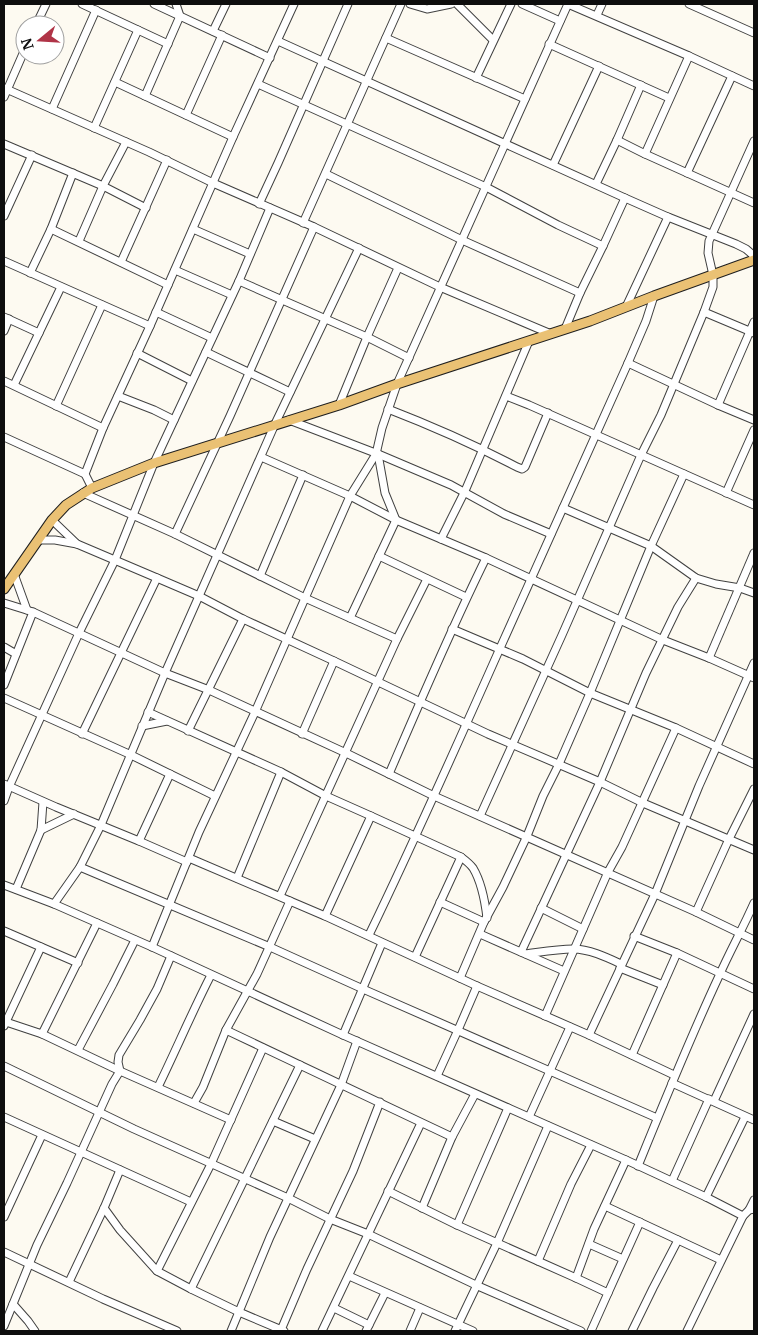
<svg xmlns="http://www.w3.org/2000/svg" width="758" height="1335" font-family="Merriweather,serif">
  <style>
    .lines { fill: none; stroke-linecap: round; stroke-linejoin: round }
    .minor-casing { stroke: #414141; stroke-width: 9 }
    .major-casing { stroke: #1f1f1f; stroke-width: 11 }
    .minor { stroke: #fff; stroke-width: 7 }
    .major { stroke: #eac174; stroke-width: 9 }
  </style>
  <rect width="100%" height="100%" fill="#fdfaf1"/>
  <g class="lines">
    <defs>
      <g id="minor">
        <path d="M82 4 168 44"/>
        <path d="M154 4 270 58"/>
        <path d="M410 4 427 9 451 4"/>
        <path d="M457 4 493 40"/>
        <path d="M522 4 560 21"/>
        <path d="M568 4 689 56 754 86"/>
        <path d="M689 4 754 33"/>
        <path d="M597 15 602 4"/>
        <path d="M36 25 46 4"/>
        <path d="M213 31 226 4"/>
        <path d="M386 38 525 99"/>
        <path d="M278 41 625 198 668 217 736 244 746 249 754 256"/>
        <path d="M549 44 669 98"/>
        <path d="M476 78 511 4"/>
        <path d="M115 82 233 137"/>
        <path d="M258 84 486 187 558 225 603 246"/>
        <path d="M4 88 149 152 213 183 314 227 440 287 551 334"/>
        <path d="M145 96 180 16 176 4"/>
        <path d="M4 97 25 49"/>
        <path d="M52 109 96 10"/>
        <path d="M186 115 222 35"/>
        <path d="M94 128 138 30"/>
        <path d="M617 140 645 154 754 203"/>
        <path d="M4 144 103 186 146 208"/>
        <path d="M645 154 689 56"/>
        <path d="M553 165 599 66"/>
        <path d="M687 173 732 76"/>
        <path d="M326 174 462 240 580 293"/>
        <path d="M596 184 617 140 641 85"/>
        <path d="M259 204 278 163 348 4"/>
        <path d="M4 216 32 155"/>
        <path d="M303 223 401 4"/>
        <path d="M51 229 168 285"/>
        <path d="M193 229 250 254"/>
        <path d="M79 241 103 186 126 142"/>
        <path d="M4 261 150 326"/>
        <path d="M121 262 167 160"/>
        <path d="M175 270 232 295"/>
        <path d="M30 273 51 229 73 173"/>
        <path d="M239 281 367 337 409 358"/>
        <path d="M626 307 668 217"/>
        <path d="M156 312 212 338"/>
        <path d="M704 312 754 333"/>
        <path d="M4 317 39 333"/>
        <path d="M565 329 580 293 603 246 625 198"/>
        <path d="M4 331 9 319"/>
        <path d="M206 352 290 392"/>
        <path d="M137 353 192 381"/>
        <path d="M628 363 718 405 754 420"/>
        <path d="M4 381 103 428"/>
        <path d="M14 385 61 287"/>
        <path d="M118 396 154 410 174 420"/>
        <path d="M506 396 529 405 754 505"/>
        <path d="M339 405 367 337 398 268"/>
        <path d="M718 405 754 322"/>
        <path d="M56 406 102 305"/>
        <path d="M388 409C432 426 475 445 517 467L522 469 525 467 548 413"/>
        <path d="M289 420 378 454 451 485 504 514 551 534"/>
        <path d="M4 437 85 474"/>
        <path d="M261 457 350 496 396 520 486 558 663 640 709 658 754 678"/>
        <path d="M92 488 85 474 103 428 150 326 233 137 294 4"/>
        <path d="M83 493 175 534 305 598 397 639"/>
        <path d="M726 493 754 430"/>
        <path d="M563 508 651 546 696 578 716 584 740 588 754 593"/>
        <path d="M52 520 77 544"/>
        <path d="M175 534 230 416 314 227"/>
        <path d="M441 539 465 491 529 341"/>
        <path d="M38 540H55L77 544 157 578 199 596 243 619 334 661 488 734 600 782 643 803 754 850"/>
        <path d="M379 556 466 597"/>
        <path d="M14 574 27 610"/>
        <path d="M260 576 303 475"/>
        <path d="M4 603 33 612 165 673 209 690 346 753 434 796 696 912 754 940"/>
        <path d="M350 618 396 520 385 493 378 454"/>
        <path d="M452 629 523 659 590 693 676 728 754 764"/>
        <path d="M4 647 16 654"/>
        <path d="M709 658 754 553"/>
        <path d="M4 685 33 612"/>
        <path d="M4 698 129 754 215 796"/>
        <path d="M148 712 281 772 326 796 371 816 461 857C465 860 470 864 473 868 482 883 485 901 487 918"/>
        <path d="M142 726 167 721"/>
        <path d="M188 731 243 619"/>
        <path d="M82 734 157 578"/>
        <path d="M302 734 334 661"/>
        <path d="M389 774C420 702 451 629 486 558"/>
        <path d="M4 784 56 807 139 841 187 862"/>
        <path d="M4 801 9 787 79 633 115 560 154 463 239 281 270 208"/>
        <path d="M480 816 562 635 641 455 661 415 704 312 713 287V275L708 253 709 241 754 141"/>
        <path d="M41 830 74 814"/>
        <path d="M139 841 170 774"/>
        <path d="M189 858 325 916 477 986 589 1035 674 1075"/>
        <path d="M80 867 270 947 363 989 657 1118"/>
        <path d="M237 878 281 772"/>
        <path d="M4 885 54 904 152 947 343 1035 626 1160 706 1197 743 1216 687 1331"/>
        <path d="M16 889 41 830 43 802"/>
        <path d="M280 896 397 639 427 579"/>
        <path d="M440 902 484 922"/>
        <path d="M54 904 80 867 101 825 165 673 275 424 359 248"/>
        <path d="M541 908 583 929"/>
        <path d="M696 912 729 839 754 789"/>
        <path d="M325 916 371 816"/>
        <path d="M4 931 78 963"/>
        <path d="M480 934 564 971"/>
        <path d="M369 935C415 840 458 743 501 646 543 551 586 457 628 363L646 321 654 296"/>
        <path d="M634 936 677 953 754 989"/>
        <path d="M152 947 199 832 255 712 350 496 376 454 382 428 397 384 568 4"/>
        <path d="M521 952 600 782 646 673 678 607 696 578"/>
        <path d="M526 954C541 952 557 949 573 949 589 949 606 957 621 964"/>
        <path d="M415 957 461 857"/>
        <path d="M620 968 663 985"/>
        <path d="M460 978 484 922 503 887 527 836 543 796 559 764 590 693 651 546 684 474"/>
        <path d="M545 1016 608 872 622 847 676 728"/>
        <path d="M6 1022 42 1034 97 923"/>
        <path d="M4 1026 41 947"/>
        <path d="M226 1030 452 1137"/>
        <path d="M42 1034 120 1071 231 1120"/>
        <path d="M343 1035 382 943"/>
        <path d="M589 1035 655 894 699 786 754 663"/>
        <path d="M78 1050 113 984 135 940"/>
        <path d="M632 1055 677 953"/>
        <path d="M4 1066 134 1129 288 1198 330 1219 368 1234 478 1286 524 1306 581 1331"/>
        <path d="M437 1076 458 1030 477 986"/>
        <path d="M672 1083 754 1120"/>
        <path d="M158 1087C176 1050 192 1012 211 975"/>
        <path d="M714 1101 754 1014"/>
        <path d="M194 1103 203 1087 226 1030 257 974 290 901"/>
        <path d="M4 1117 191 1202"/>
        <path d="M529 1117 570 1027"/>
        <path d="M273 1121 315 1139"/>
        <path d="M638 1166C664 1102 690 1038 719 976 730 951 743 928 754 903"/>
        <path d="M672 1181 709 1099"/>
        <path d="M388 1191 457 1225 576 1278 608 1293 591 1331"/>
        <path d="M706 1197 745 1117"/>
        <path d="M605 1206 721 1260"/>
        <path d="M104 1208 120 1230 157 1271 191 1289 239 1312 284 1331"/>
        <path d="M422 1208 452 1137 475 1094"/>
        <path d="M749 1210 754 1200"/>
        <path d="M743 1216 749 1210 754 1209"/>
        <path d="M4 1217 42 1135"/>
        <path d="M457 1225 508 1108"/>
        <path d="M589 1244 623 1259"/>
        <path d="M4 1252 103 1299 177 1331"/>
        <path d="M538 1261 571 1184 591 1145"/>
        <path d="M157 1271 211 1164 263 1048"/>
        <path d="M349 1276 473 1331"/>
        <path d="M576 1278 594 1229 626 1160"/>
        <path d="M69 1282 104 1208 120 1170"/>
        <path d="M191 1289 300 1065"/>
        <path d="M608 1293 640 1222"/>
        <path d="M13 1304 28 1321 35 1331"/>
        <path d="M334 1308 369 1325"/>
        <path d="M4 1326 37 1245 67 1183 112 1084 120 1071 118 1062 119 1055 140 1020 157 989 171 956"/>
        <path d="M281 1330 307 1269 353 1171 380 1102"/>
        <path d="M231 1331 270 1237 341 1085 357 1041"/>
        <path d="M322 1331 421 1123"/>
        <path d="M366 1331 385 1293"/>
        <path d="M410 1331 420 1308"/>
        <path d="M455 1331 497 1243 548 1126"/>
        <path d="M632 1331 653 1288 678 1240"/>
      </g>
      <path id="major" d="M4 589 52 520 66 505 92 488 154 463 339 405 397 384 590 321 654 296 754 260"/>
    </defs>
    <use href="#minor" class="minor-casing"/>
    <use href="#major" class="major-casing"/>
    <use href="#minor" class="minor"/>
    <use href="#major" class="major"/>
  </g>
  <rect width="758" height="1335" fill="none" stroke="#0e0e0e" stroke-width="10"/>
  <g transform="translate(40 40) rotate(252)"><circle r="24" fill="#ffffff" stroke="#9f9f9f"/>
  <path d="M0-4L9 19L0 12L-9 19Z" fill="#b03447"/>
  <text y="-8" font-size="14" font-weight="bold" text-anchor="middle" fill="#0e0e0e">N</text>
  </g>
</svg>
